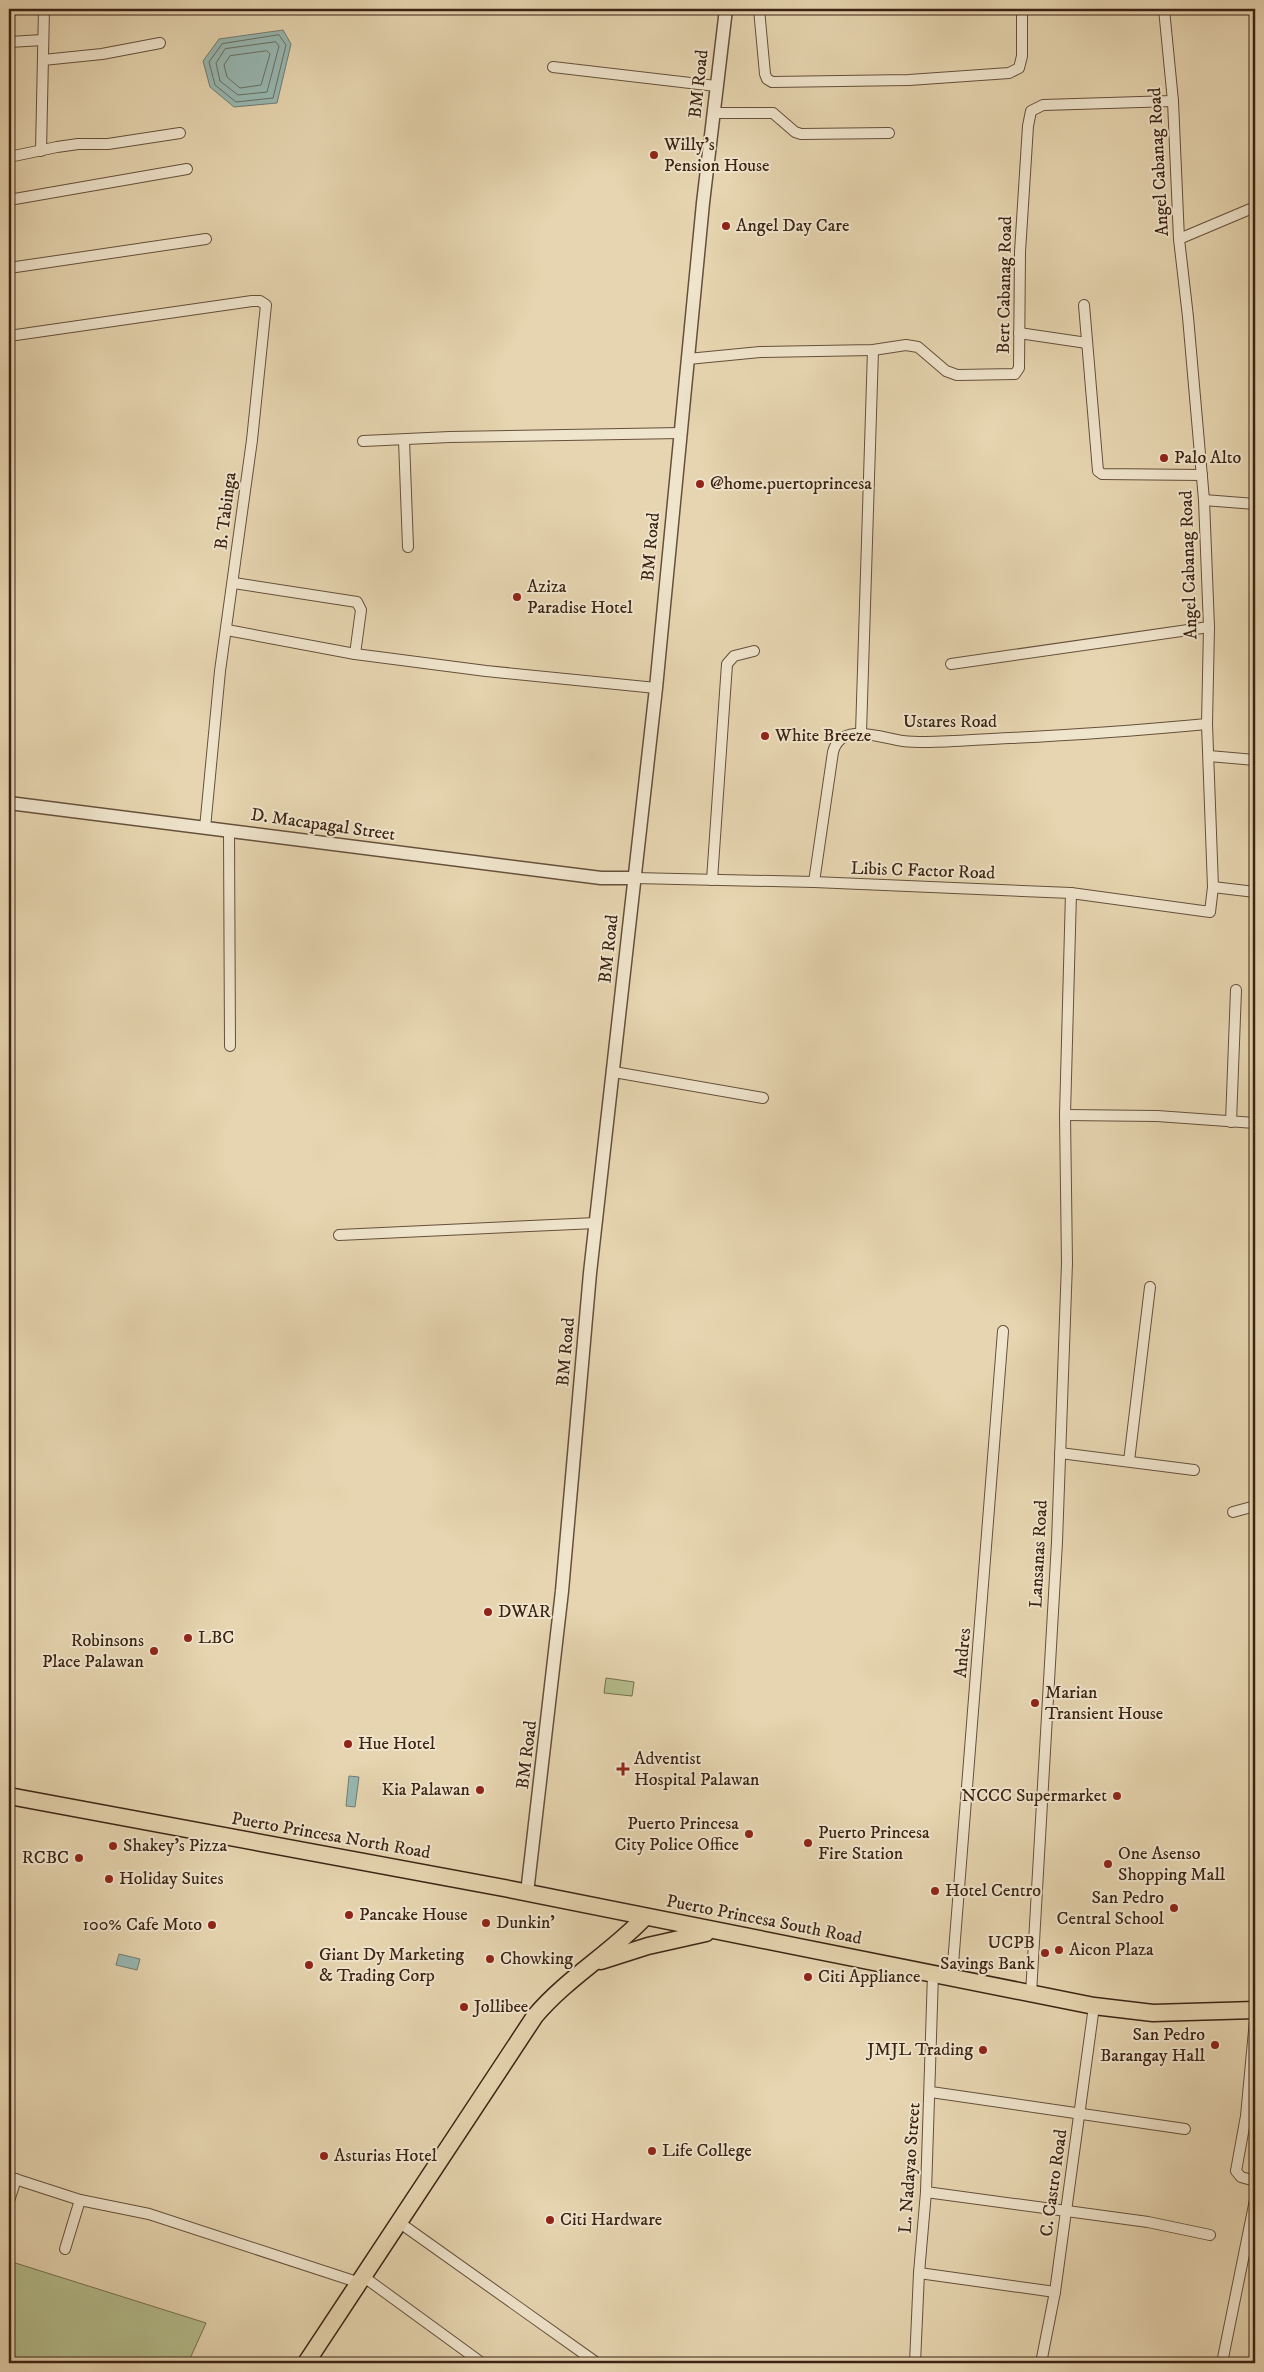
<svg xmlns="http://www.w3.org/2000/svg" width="1264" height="2372" font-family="'IM FELL DW Pica',serif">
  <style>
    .green { fill: #b4bd8c; stroke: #787050 }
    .water { fill: #97b8b2; stroke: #737c73 }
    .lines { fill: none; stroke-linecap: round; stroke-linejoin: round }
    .shore { stroke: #6a6e63; stroke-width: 1 }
    .minor-casing { stroke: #66503b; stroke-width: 12 }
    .tertiary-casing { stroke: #66503b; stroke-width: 15 }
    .primary-casing { stroke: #3c2314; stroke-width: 19 }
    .minor { stroke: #efe4cc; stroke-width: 10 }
    .tertiary { stroke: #efe4cc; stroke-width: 12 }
    .primary { stroke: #e6d5b0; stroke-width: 16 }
    .poi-dot { fill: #8f2418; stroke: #efe4cc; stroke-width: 2 }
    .labels { text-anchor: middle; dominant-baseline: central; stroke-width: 4; stroke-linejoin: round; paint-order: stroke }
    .street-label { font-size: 18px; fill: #3c2314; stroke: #efe4cc }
    .poi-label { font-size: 18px; fill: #3c2314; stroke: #efe4cc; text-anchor: start }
  </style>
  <rect width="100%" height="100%" fill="#e6d5b0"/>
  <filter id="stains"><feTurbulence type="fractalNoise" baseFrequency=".004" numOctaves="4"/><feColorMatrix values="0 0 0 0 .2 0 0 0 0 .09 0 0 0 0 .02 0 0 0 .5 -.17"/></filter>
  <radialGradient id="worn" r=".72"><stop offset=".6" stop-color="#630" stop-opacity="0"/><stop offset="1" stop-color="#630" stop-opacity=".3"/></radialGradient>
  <g class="green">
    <path d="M606 1678 634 1682 632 1696 604 1693Z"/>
    <path d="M9 2261 206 2323 188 2363H9Z"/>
  </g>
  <g class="water">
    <path d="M283 30 291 44 277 103 234 107 210 87 203 61 219 39Z"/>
    <path d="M349 1776 359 1777 355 1807 346 1806Z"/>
    <path d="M119 1954 140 1959 137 1970 116 1965Z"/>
  </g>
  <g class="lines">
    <g class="shore">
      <path d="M279 35 286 45 273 98 236 102 215 85 209 62 222 44Z"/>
      <path d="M276 42 279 46 267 92 238 95 220 81 216 63 225 49Z"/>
      <path d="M267 51 270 54 261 85 240 88 227 77 224 65 230 56Z"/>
    </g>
    <defs>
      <g id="minor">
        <path d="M759 9 765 74 767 79 772 82 909 80 1009 73 1019 68 1022 56V9"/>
        <path d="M9 42 43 40"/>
        <path d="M43 60 102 54 160 43"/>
        <path d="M553 67 716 86"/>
        <path d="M714 113H773L795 132 801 134 889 133"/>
        <path d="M41 151 44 9"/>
        <path d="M9 157 57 147 78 144H108L180 133"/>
        <path d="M9 200 187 169"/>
        <path d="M1179 239 1255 207"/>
        <path d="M9 268 206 239"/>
        <path d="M1084 305 1098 471 1102 474 1202 475"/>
        <path d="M1019 333 1087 343"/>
        <path d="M9 336 252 301H260L266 305 252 440 220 671 205 828"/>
        <path d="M688 359 760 352 873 350 906 345 918 347 946 371 957 375 1015 374 1019 368 1020 252 1028 126 1031 111 1043 105 1173 101"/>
        <path d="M404 440 408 547"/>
        <path d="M363 441 450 437 680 433"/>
        <path d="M1204 500 1255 504"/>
        <path d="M234 583 357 602 361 610 355 654"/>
        <path d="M227 630 355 654 486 671 656 688"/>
        <path d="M951 664 1209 627"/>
        <path d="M861 733 873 350"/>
        <path d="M1209 756 1255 760"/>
        <path d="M229 831 230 1046"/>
        <path d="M634 878 814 882 1071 893 1210 912 1213 887 1207 724 1209 627 1204 500 1188 317 1179 239 1173 101 1164 9"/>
        <path d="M712 880 727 664 734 656 754 651"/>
        <path d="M814 882 833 752C841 721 881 738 903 741 911 742 918 742 926 742 954 742 982 739 1010 738 1076 735 1142 730 1207 724"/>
        <path d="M1213 887 1255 892"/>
        <path d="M614 1072 763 1098"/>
        <path d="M1065 1115 1157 1116 1255 1123"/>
        <path d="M1231 1122 1236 990"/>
        <path d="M339 1235 596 1223"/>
        <path d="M1060 1453 1194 1470"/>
        <path d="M1129 1461 1150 1287"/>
        <path d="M1233 1512 1255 1506"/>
        <path d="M952 1977 1003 1331"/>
        <path d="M1031 1994 1057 1542 1067 1263 1065 1115 1071 893"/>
        <path d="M1255 2020 1246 2116 1236 2171 1241 2177 1255 2181"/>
        <path d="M931 2092 1185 2129"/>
        <path d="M9 2177 80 2200 149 2214 360 2283"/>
        <path d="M926 2192 1148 2222 1210 2235"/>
        <path d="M9 2201 16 2179"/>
        <path d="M400 2223 597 2363"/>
        <path d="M65 2249 80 2200"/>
        <path d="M919 2273 1055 2292"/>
        <path d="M364 2277 482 2363"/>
        <path d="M1223 2358 1255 2200"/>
        <path d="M915 2363 919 2273 926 2192 933 1974"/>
        <path d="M1041 2363 1055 2292 1094 2006"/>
      </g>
      <g id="tertiary">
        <path d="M9 803 601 878H634"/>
        <path d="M527 1893 562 1591 590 1273 656 688 703 203 726 9"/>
      </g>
      <g id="primary">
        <path d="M9 1796 509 1889 1094 2006 1153 2013 1255 2010"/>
        <path d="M601 1961 648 1946 706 1933"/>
        <path d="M306 2363 535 2016C567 1978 611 1953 645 1917"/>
      </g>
    </defs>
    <use href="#minor" class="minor-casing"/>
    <use href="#tertiary" class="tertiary-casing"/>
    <use href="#primary" class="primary-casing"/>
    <use href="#minor" class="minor"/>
    <use href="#tertiary" class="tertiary"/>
    <use href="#primary" class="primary"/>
  </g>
  <g class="poi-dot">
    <circle cx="654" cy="155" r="5"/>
    <circle cx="726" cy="226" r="5"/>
    <circle cx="1164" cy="458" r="5"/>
    <circle cx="700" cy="484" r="5"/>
    <circle cx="517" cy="597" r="5"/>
    <circle cx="765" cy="736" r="5"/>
    <circle cx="488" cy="1612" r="5"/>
    <circle cx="188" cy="1638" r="5"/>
    <circle cx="154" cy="1651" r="5"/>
    <circle cx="1035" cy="1703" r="5"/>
    <circle cx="348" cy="1744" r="5"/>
    <path d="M620.5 1761.5h5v5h5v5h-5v5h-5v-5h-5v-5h5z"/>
    <circle cx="480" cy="1790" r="5"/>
    <circle cx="1117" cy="1796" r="5"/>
    <circle cx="749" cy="1834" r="5"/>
    <circle cx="808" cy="1843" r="5"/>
    <circle cx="113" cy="1846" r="5"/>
    <circle cx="79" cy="1858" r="5"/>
    <circle cx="1108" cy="1864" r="5"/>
    <circle cx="109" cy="1879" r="5"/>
    <circle cx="935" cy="1891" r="5"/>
    <circle cx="1174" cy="1908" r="5"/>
    <circle cx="349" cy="1915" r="5"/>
    <circle cx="486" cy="1923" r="5"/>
    <circle cx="212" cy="1925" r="5"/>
    <circle cx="1059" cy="1950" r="5"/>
    <circle cx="1045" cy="1953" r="5"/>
    <circle cx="490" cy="1959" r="5"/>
    <circle cx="309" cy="1965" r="5"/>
    <circle cx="808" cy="1977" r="5"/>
    <circle cx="464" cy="2007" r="5"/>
    <circle cx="1215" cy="2045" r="5"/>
    <circle cx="983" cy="2050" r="5"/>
    <circle cx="652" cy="2151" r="5"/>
    <circle cx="324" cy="2156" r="5"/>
    <circle cx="550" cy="2220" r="5"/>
  </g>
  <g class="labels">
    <g class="street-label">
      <text transform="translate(699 84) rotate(-84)">BM Road</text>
      <text transform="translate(1159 162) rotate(-93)">Angel Cabanag Road</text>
      <text transform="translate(1005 285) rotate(-89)">Bert Cabanag Road</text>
      <text transform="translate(226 511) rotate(-83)">B. Tabinga</text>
      <text transform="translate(651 547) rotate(-85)">BM Road</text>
      <text transform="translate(1189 565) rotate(-92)">Angel Cabanag Road</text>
      <text x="950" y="722">Ustares Road</text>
      <text transform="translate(323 825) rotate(8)">D. Macapagal Street</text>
      <text transform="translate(923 871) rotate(2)">Libis C Factor Road</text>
      <text transform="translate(609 949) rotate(-84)">BM Road</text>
      <text transform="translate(566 1352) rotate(-85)">BM Road</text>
      <text transform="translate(1039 1554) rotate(-87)">Lansanas Road</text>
      <text transform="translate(963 1653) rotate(-85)">Andres</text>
      <text transform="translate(527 1755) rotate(-83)">BM Road</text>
      <text transform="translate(331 1836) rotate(10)">Puerto Princesa North Road</text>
      <text transform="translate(764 1920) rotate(11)">Puerto Princesa South Road</text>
      <text transform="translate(910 2168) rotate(-86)">L. Nadayao Street</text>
      <text transform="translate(1054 2183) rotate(-82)">C. Castro Road</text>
    </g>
    <g class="poi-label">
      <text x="664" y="145">Willy's<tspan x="664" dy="21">Pension House</tspan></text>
      <text x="736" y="226">Angel Day Care</text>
      <text x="1174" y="458">Palo Alto</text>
      <text x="710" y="484">@home.puertoprincesa</text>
      <text x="527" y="587">Aziza<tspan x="527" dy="21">Paradise Hotel</tspan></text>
      <text x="775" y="736">White Breeze</text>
      <text x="498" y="1612">DWAR</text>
      <text x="198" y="1638">LBC</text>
      <text x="144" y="1641" text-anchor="end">Robinsons<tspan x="144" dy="21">Place Palawan</tspan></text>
      <text x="1045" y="1693">Marian<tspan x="1045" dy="21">Transient House</tspan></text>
      <text x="358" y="1744">Hue Hotel</text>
      <text x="634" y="1759">Adventist<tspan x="634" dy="21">Hospital Palawan</tspan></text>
      <text x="470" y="1790" text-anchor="end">Kia Palawan</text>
      <text x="1107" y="1796" text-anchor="end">NCCC Supermarket</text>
      <text x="739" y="1824" text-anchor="end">Puerto Princesa<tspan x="739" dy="21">City Police Office</tspan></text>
      <text x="818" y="1833">Puerto Princesa<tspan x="818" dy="21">Fire Station</tspan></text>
      <text x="123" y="1846">Shakey's Pizza</text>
      <text x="1118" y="1854">One Asenso<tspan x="1118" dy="21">Shopping Mall</tspan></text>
      <text x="69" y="1858" text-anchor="end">RCBC</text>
      <text x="119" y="1879">Holiday Suites</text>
      <text x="945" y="1891">Hotel Centro</text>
      <text x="1164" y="1898" text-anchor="end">San Pedro<tspan x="1164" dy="21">Central School</tspan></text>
      <text x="359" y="1915">Pancake House</text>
      <text x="496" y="1923">Dunkin'</text>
      <text x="202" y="1925" text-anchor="end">100% Cafe Moto</text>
      <text x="1035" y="1943" text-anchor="end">UCPB<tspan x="1035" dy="21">Savings Bank</tspan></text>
      <text x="1069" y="1950">Aicon Plaza</text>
      <text x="319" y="1955">Giant Dy Marketing<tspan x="319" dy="21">&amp; Trading Corp</tspan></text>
      <text x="500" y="1959">Chowking</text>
      <text x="818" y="1977">Citi Appliance</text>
      <text x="474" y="2007">Jollibee</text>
      <text x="1205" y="2035" text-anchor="end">San Pedro<tspan x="1205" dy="21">Barangay Hall</tspan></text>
      <text x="973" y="2050" text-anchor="end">JMJL Trading</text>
      <text x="662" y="2151">Life College</text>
      <text x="334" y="2156">Asturias Hotel</text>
      <text x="560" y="2220">Citi Hardware</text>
    </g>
  </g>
  <rect width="1264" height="2372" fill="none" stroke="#e6d5b0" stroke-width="30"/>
  <rect x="10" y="10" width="1244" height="2352" fill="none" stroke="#3c2314" stroke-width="2.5"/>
  <rect x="15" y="15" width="1234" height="2342" fill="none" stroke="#3c2314"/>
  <rect width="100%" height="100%" filter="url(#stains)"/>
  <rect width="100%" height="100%" fill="url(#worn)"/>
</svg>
